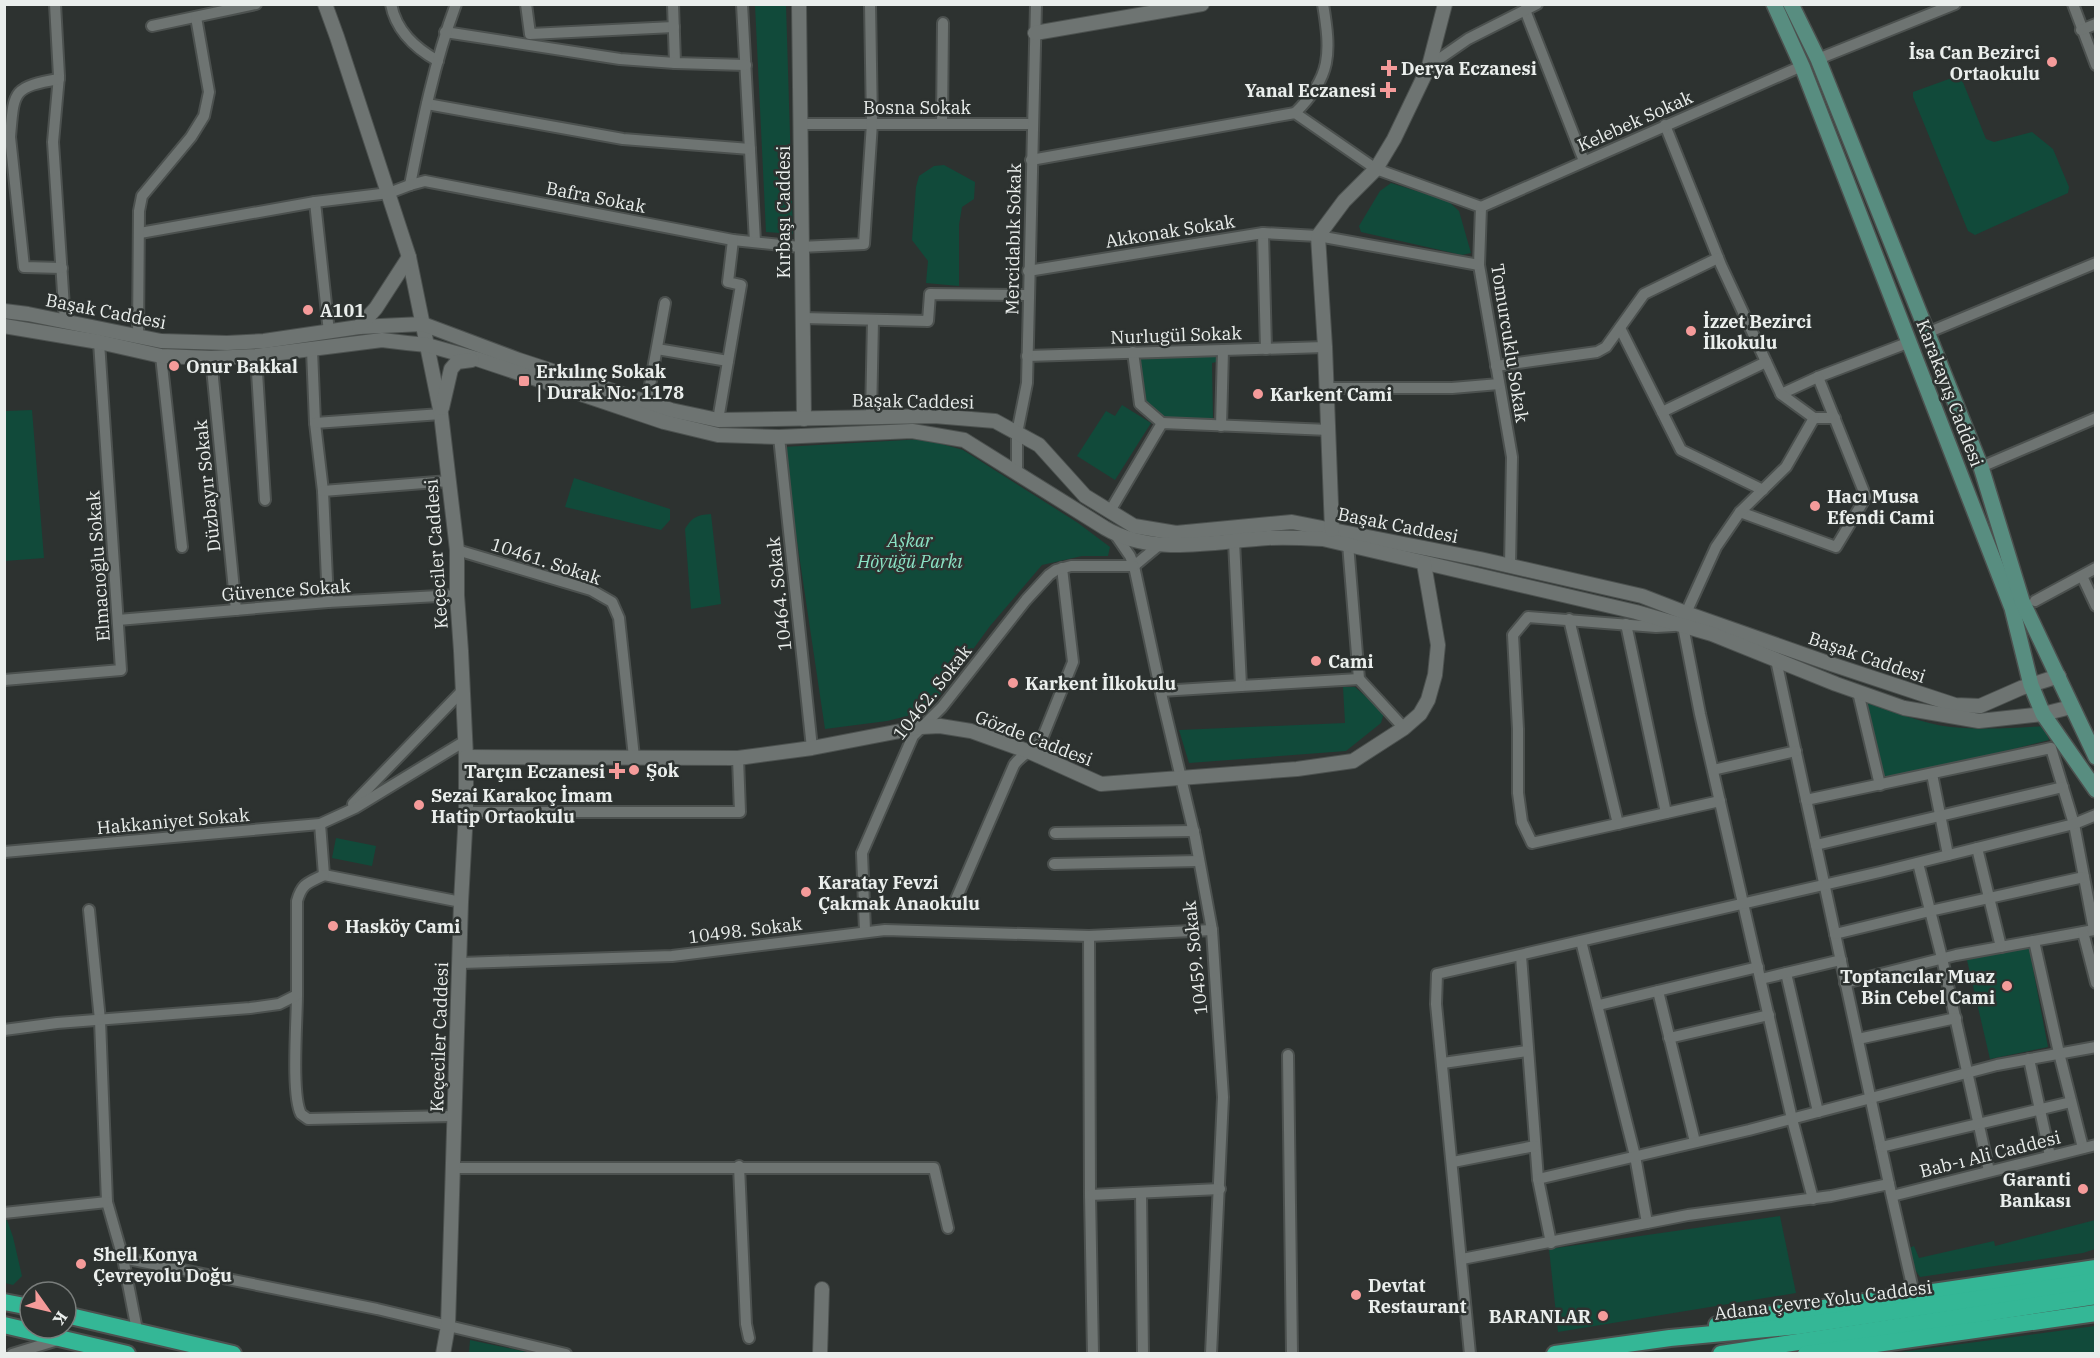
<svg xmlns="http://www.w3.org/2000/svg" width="2100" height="1358" font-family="'IBM Plex Serif',serif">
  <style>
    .green { fill: #114a3a }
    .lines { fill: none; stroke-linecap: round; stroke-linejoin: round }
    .minor-casing { stroke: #4c514f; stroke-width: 14 }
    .tertiary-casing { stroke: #4c514f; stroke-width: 16 }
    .secondary-casing { stroke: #4c514f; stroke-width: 18 }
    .trunk-casing { stroke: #4c514f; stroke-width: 20 }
    .minor { stroke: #6e7472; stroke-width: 10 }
    .tertiary { stroke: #6e7472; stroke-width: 14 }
    .secondary { stroke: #588d80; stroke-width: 15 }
    .trunk { stroke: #34b796; stroke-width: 16 }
    .poi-dot { fill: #f59b9a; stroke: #2d3230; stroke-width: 2 }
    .labels { text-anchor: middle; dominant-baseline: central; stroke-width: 5; stroke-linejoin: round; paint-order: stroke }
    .poi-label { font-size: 18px; font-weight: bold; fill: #eaeeec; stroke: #2d3230; text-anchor: start }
    .street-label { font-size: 18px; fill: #eaeeec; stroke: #2d3230 }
    .park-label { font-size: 18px; font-style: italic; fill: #8be3c5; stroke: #2d3230 }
  </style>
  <rect width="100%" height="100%" fill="#2d3230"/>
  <g class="green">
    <path d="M755 5H786L793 234 766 232Z"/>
    <path d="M1960 75 1986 139 1994 142 2032 132 2053 149 2069 187 2068 193 1975 235 1968 231 1913 97V92Z"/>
    <path d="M944 165 975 182 974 199 962 207 959 225V286L926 283 928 261 912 240 916 187 919 176 934 166Z"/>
    <path d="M1391 183 1448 201 1459 211 1471 253 1462 255 1361 232 1359 226 1380 191Z"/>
    <path d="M1219 353 1220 361 1212 363 1213 421 1165 420 1143 404 1138 356Z"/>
    <path d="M1122 405 1151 423 1115 480 1077 456 1106 411 1115 416Z"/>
    <path d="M32 410 44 558 5 561V411Z"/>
    <path d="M924 439 963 450 1078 523 1110 547 1108 556H1082L1042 565 990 626 928 711 887 721 825 729 783 447Z"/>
    <path d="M574 478 670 509V520L661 530 565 507Z"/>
    <path d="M711 514 721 604 691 609 685 529C692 517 697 515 711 514Z"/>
    <path d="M1343 687H1355L1384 713 1381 723 1346 751 1189 763 1179 730 1345 723Z"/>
    <path d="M1866 701C1893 711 1922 724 1951 727 1982 730 2014 728 2045 726L2049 740 1986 756 1884 777Z"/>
    <path d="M336 838 376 846 372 866 332 858Z"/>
    <path d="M2029 948 2048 1047 1990 1059 1967 960Z"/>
    <path d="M1780 1216 1796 1293 1558 1332 1549 1249Z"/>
    <path d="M5 1220H7L13 1237 22 1276 13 1285 5 1283Z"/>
    <path d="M2095 1220V1249L2083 1253 1920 1277 1914 1268 1909 1248 1914 1246 1919 1258 1994 1241 1995 1246Z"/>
    <path d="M2095 1326V1353H1894Z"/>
    <path d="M470 1340 532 1353H469Z"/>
  </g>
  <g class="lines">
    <defs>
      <g id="minor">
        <path d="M55 4 59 76 53 142 65 322"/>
        <path d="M391 4C396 31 415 48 438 61"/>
        <path d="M526 4 530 34 674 27"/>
        <path d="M673 4 675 63"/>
        <path d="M742 4 755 242"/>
        <path d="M2073 4 2096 65"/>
        <path d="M1525 10 1584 161"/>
        <path d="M152 26 256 4"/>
        <path d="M2081 30 2096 24"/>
        <path d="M445 32 620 59 675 63 746 65"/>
        <path d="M1818 59 1955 4"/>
        <path d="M1429 66 1468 39 1537 4"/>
        <path d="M427 104 623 139 750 149"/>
        <path d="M1295 113C1332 77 1331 53 1323 4"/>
        <path d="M942 123 943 23"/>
        <path d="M801 124H1032"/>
        <path d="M1665 125 1721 265 1781 394 1818 377 1910 342"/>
        <path d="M10 137C14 91 12 87 59 79"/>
        <path d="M4 138 10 137 24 267 62 268"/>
        <path d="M1031 160 1295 113 1376 169 1481 207 1479 265 1512 457 1510 566"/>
        <path d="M410 185C422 124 434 63 456 4"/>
        <path d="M315 202 329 332"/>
        <path d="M1481 207 1802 66"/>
        <path d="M140 233 315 202 389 193 410 185 425 181 733 240 800 247 864 244 872 123 870 4"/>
        <path d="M1263 233 1266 349"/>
        <path d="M1028 271 1263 233 1318 236 1479 265"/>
        <path d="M802 318 928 321 930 294 1027 295"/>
        <path d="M1620 328 1681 450 1763 490"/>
        <path d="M1927 333 2096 263"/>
        <path d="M138 337 139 211 142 196 191 137 204 116 209 92 196 17"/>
        <path d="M657 349 728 361"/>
        <path d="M312 350 315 423 323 491 328 602"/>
        <path d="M1133 352 1140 404 1162 423"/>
        <path d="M161 356 182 547"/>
        <path d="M256 356 265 500"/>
        <path d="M1027 356 1325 347"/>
        <path d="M211 358 236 610"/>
        <path d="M1496 366 1597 352 1606 347 1644 294 1718 258"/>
        <path d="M1327 388H1452L1499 384"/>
        <path d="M1781 394 1814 418H1835"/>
        <path d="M647 402 665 303"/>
        <path d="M1662 412 1766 362"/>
        <path d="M871 417 873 320"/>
        <path d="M718 420 741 285 728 282 733 240"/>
        <path d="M315 423 441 414"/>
        <path d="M1221 426 1223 350"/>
        <path d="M779 437 812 748"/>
        <path d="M1981 467 2096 418"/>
        <path d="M1017 473V433L1027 383 1036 4"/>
        <path d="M323 491 449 481"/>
        <path d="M1110 511 1162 423 1329 430"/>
        <path d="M1740 512 1836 547 1866 497 1818 377"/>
        <path d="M1115 534 1130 556 1134 566 1163 702 1195 837 1212 930 1223 1097 1211 1354"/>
        <path d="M1234 541 1241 686 1359 679"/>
        <path d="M1348 544 1359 679 1404 728"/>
        <path d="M457 550 591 590 612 602 619 618 634 757"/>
        <path d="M1134 566 1158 546"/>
        <path d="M2082 576 2096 606"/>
        <path d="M2035 601 2096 568"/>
        <path d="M1569 619 1618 824"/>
        <path d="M118 620 328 602 457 595"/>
        <path d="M1626 624 1666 813"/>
        <path d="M1674 626 1656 627 1528 617 1513 635 1518 729V793L1522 822 1532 843 1720 801"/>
        <path d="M1776 660 1889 1184"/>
        <path d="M4 680 121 670 99 342"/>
        <path d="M1161 691 1241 686"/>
        <path d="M1858 692 1880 785"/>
        <path d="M1713 770 1796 751"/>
        <path d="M1932 774 1948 855"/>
        <path d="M1806 800 2051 748 2074 824 2094 930 1956 955 1845 983"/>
        <path d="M353 804 463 690"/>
        <path d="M466 812H740L738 758"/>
        <path d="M320 824 324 875 461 902"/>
        <path d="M1055 833 1194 831"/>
        <path d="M1816 845 2063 787"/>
        <path d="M1977 848 2001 947"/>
        <path d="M4 852 320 824 355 808 465 741"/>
        <path d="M1918 863 1942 958 1989 1171"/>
        <path d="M1054 864 1199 861"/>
        <path d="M954 904 1014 765C1021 754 1034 751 1042 739L1073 662 1062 568"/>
        <path d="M89 910 100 1020 107 1202 123 1258 137 1330"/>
        <path d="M865 931 862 853 913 736 942 707 1026 600 1049 575 1056 570 1071 566H1134"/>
        <path d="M2083 932 2096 983"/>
        <path d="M1835 934 1930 911 2084 877"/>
        <path d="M1089 936 1090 1195 1093 1354"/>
        <path d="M1581 941 1635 1156 1647 1223"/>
        <path d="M2034 941 2059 1053 2083 1148"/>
        <path d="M1521 956 1538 1179 1551 1243"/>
        <path d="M461 963 672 956 885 930 1089 936 1212 930"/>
        <path d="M1786 973 1818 1112"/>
        <path d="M1761 979 1841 960"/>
        <path d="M1658 991 1695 1142"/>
        <path d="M297 995C297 1020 291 1095 301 1114L308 1119 454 1116"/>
        <path d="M1599 1005 1758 967"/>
        <path d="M4 1030 57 1023 250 1008 279 1004 297 995V901C302 883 308 883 324 875"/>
        <path d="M1669 1038 1769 1015"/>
        <path d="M1858 1039 1956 1018"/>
        <path d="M1288 1055 1292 1354"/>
        <path d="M2029 1059 2050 1156"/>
        <path d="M1443 1063 1527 1051"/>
        <path d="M1881 1147 2071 1102"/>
        <path d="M1453 1162 1535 1146"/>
        <path d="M739 1166 746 1324 749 1338"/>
        <path d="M453 1168H934L948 1228"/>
        <path d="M1538 1179 1749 1130 1997 1065 2096 1047"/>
        <path d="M1141 1193 1143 1354"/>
        <path d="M1090 1195 1220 1189"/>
        <path d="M1892 1196 2096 1145"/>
        <path d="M1813 1199 1792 1119 1700 714 1683 626 1686 613 1716 547 1740 512 1786 467 1814 418"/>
        <path d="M4 1213 107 1202"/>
        <path d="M123 1258 377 1309 566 1354"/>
        <path d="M1462 1259 1688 1215 1831 1196 1889 1184 1914 1294"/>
        <path d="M12 1354 58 1340"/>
        <path d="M1470 1354 1436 1004 1437 974 1880 872 2074 824 2096 815"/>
      </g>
      <g id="tertiary">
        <path d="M325 4 337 37 409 257 441 414 457 550V595L461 651 466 757V812L461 902 448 1326 443 1354"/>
        <path d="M799 4 804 419"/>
        <path d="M1035 33 1202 4"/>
        <path d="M4 311 28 314 161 341 227 343 264 341 359 327 423 324 519 360 671 410 718 420 934 416 995 421 1039 445 1085 496 1134 526 1176 533 1292 522 1480 559 1642 596 1686 613 1831 664 1955 705 1980 706 2021 688 2059 676"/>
        <path d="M4 326 99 342 161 356 211 358 256 356 382 340 407 343 427 345 477 359 664 422 718 435 779 437 912 431 964 440 1105 528C1154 557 1214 541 1268 538 1286 537 1305 538 1323 539L1636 612 1712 634 1836 684 1904 708 1979 721 2043 714 2071 707"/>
        <path d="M359 327 376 308 409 257"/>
        <path d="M442 408 451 369 457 362 472 360"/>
        <path d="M1332 530 1325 347 1318 236 1344 201 1376 169 1394 139 1429 66 1445 4"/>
        <path d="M466 757 738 758 812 748 921 727 940 726 971 731 1030 752 1101 784 1297 769 1353 761 1404 728 1420 714 1428 700 1435 675 1438 645 1424 564"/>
        <path d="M820 1354 822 1289"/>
      </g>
      <g id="secondary">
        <path d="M1774 4 1802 66 2012 608 2031 685 2043 714 2096 790"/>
        <path d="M1791 4 1818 59 1981 467 2022 601 2096 757"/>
      </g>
      <g id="trunk">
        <path d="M4 1302 30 1307"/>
        <path d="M66 1315 233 1354"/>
        <path d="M4 1325 127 1354"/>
        <path d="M1717 1325 1754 1316 1810 1310 2096 1268"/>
        <path d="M1555 1354 1670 1338 1798 1326 2096 1281"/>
        <path d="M1721 1354 2096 1296"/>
        <path d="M1806 1354 2096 1313"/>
      </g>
    </defs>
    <use href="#minor" class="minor-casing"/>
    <use href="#tertiary" class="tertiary-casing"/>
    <use href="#secondary" class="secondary-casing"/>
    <use href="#trunk" class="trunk-casing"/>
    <use href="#minor" class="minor"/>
    <use href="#tertiary" class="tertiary"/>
    <use href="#secondary" class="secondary"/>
    <use href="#trunk" class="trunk"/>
  </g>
  <g class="poi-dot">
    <circle cx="2052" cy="62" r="6"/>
    <path d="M1386 59h6v6h6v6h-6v6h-6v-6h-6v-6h6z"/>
    <path d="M1385 81h6v6h6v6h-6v6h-6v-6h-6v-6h6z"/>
    <circle cx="308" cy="310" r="6"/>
    <circle cx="1691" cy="331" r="6"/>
    <circle cx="174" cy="366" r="6"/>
    <rect x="518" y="375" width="12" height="12" rx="3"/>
    <circle cx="1258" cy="394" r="6"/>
    <circle cx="1815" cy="506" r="6"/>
    <circle cx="1316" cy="661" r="6"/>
    <circle cx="1013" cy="683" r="6"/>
    <circle cx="634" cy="770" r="6"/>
    <path d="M614 762h6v6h6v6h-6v6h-6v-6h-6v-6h6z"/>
    <circle cx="419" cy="805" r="6"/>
    <circle cx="806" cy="892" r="6"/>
    <circle cx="333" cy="926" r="6"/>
    <circle cx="2007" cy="986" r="6"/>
    <circle cx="2083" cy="1189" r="6"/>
    <circle cx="81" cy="1264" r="6"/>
    <circle cx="1356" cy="1295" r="6"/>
    <circle cx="1603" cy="1316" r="6"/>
  </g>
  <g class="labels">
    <g class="poi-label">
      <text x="2040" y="52" text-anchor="end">İsa Can Bezirci<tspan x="2040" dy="21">Ortaokulu</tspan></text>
      <text x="1401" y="68">Derya Eczanesi</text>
      <text x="1376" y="90" text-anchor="end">Yanal Eczanesi</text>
      <text x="320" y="310">A101</text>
      <text x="1703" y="321">İzzet Bezirci<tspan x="1703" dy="21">İlkokulu</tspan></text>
      <text x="186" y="366">Onur Bakkal</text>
      <text x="536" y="371">Erkılınç Sokak<tspan x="536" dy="21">| Durak No: 1178</tspan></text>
      <text x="1270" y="394">Karkent Cami</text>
      <text x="1827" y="496">Hacı Musa<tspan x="1827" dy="21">Efendi Cami</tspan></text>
      <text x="1328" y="661">Cami</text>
      <text x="1025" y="683">Karkent İlkokulu</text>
      <text x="646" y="770">Şok</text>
      <text x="605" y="771" text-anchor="end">Tarçın Eczanesi</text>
      <text x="431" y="795">Sezai Karakoç İmam<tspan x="431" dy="21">Hatip Ortaokulu</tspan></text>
      <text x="818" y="882">Karatay Fevzi<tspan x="818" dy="21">Çakmak Anaokulu</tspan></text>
      <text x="345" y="926">Hasköy Cami</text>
      <text x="1995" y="976" text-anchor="end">Toptancılar Muaz<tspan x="1995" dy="21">Bin Cebel Cami</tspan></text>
      <text x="2071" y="1179" text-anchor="end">Garanti<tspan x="2071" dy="21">Bankası</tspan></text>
      <text x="93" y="1254">Shell Konya<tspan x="93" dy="21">Çevreyolu Doğu</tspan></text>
      <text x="1368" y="1285">Devtat<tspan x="1368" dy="21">Restaurant</tspan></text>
      <text x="1591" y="1316" text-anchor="end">BARANLAR</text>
    </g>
    <g class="street-label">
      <text x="917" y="107">Bosna Sokak</text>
      <text transform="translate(1635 121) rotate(-24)">Kelebek Sokak</text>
      <text transform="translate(596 197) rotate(11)">Bafra Sokak</text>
      <text transform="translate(783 212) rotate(-90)">Kırbaşı Caddesi</text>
      <text transform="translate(1170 231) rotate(-9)">Akkonak Sokak</text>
      <text transform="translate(1013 239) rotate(-89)">Mercidabık Sokak</text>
      <text transform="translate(106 311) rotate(11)">Başak Caddesi</text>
      <text transform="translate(1176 335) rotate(-2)">Nurlugül Sokak</text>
      <text transform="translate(1510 343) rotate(81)">Tomurcuklu Sokak</text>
      <text transform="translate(1950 393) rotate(69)">Karakayış Caddesi</text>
      <text transform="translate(913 401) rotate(1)">Başak Caddesi</text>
      <text transform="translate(207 486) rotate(-96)">Düzbayır Sokak</text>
      <text transform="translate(1398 525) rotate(11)">Başak Caddesi</text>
      <text transform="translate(436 554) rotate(-94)">Keçeciler Caddesi</text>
      <text transform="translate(546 561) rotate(18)">10461. Sokak</text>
      <text transform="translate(98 566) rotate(-94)">Elmacıoğlu Sokak</text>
      <text transform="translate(286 590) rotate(-4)">Güvence Sokak</text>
      <text transform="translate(779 594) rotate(-96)">10464. Sokak</text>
      <text transform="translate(1867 657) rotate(19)">Başak Caddesi</text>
      <text transform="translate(932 692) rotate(-52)">10462. Sokak</text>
      <text transform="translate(1034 738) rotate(21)">Gözde Caddesi</text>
      <text transform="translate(173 821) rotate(-5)">Hakkaniyet Sokak</text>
      <text transform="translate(745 930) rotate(-7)">10498. Sokak</text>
      <text transform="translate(1195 958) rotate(-96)">10459. Sokak</text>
      <text transform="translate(439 1037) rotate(-88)">Keçeciler Caddesi</text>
      <text transform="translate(1990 1154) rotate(-14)">Bab-ı Ali Caddesi</text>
      <text transform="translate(1823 1300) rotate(-7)">Adana Çevre Yolu Caddesi</text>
    </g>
    <g class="park-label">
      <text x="910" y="540">Aşkar<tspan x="910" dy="21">Höyüğü Parkı</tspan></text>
    </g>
  </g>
  <rect width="2100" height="1358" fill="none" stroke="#eaeeec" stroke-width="12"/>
  <g transform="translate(48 1310) rotate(124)"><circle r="28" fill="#2d3230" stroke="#797d7b" stroke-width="1.5"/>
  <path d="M0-4.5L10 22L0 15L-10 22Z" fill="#f59b9a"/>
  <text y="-9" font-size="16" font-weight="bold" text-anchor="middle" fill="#eaeeec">K</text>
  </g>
</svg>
